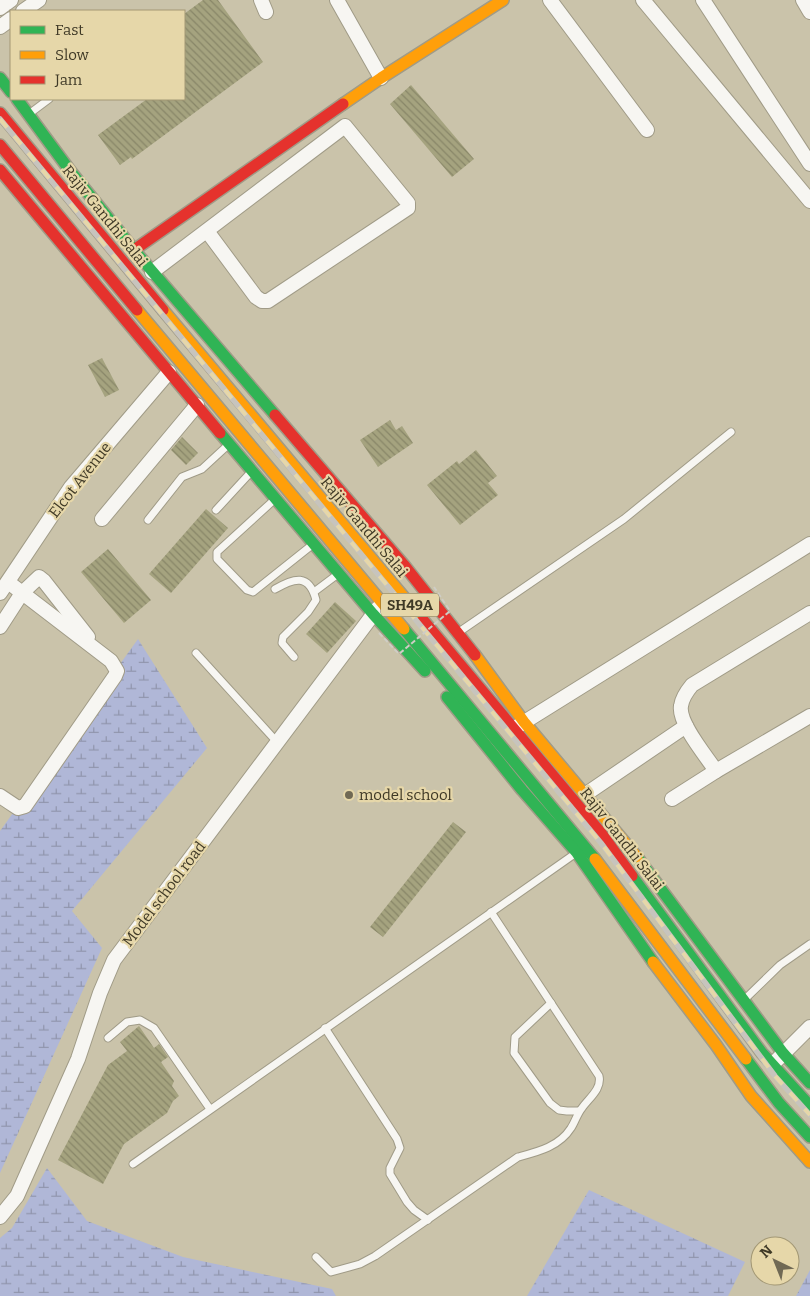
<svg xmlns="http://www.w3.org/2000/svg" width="810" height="1296" font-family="Bitter,serif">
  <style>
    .wetland { fill: url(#wetland-marsh) }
    .building { fill: url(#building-back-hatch) }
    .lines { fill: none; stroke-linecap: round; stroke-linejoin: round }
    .lane-casing { stroke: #a09b87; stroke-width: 9 }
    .street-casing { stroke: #a09b87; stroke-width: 16 }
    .fast-casing { stroke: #a09b87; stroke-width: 14 }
    .slow-casing { stroke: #a09b87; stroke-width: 14 }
    .jam-casing { stroke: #a09b87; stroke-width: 14 }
    .lane { stroke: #f7f6f2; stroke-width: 7 }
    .street { stroke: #f7f6f2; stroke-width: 14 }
    .fast { stroke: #30b455; stroke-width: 11 }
    .slow { stroke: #ff9f0a; stroke-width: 11 }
    .jam { stroke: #e5322d; stroke-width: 11 }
    .rail-casing { stroke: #c7c4bd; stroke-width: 5.5 }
    .rail { stroke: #e6d7a9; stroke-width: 4; stroke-dasharray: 11; stroke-linecap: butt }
    .path-bridge { stroke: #cfcdc5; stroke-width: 2; stroke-dasharray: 5 2.5; stroke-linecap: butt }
    .poi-dot { fill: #706954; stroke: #e6d7a9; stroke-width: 2 }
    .labels { text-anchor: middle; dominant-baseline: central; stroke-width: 4.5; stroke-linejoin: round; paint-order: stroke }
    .shield { fill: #e6d7a9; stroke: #71684d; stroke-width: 1 }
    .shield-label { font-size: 14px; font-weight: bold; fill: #3f3926 }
    .street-label { font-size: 15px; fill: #3f3926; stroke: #e6d7a9 }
    .poi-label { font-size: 15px; fill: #3f3926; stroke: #e6d7a9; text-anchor: start }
  </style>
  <defs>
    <pattern id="wetland-marsh" width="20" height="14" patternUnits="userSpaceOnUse" patternTransform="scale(1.25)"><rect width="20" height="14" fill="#b0b7d7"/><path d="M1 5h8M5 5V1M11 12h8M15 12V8" fill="none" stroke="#9196ae"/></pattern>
    <pattern id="building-back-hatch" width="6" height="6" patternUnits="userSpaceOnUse" patternTransform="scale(1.25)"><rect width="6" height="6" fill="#a5a37f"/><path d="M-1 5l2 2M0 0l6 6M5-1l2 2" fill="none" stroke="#888668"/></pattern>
  </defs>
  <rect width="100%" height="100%" fill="#cac3aa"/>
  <g class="wetland">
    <path d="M138 639 207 748 72 911 102 948 0 1173V831Z"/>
    <path d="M47 1168 87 1221 183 1257 332 1289 336 1296H0V1238L12 1228Z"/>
    <path d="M589 1190 745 1262 728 1296H527Z"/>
    <path d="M810 1270V1296H796Z"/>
  </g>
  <g class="building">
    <path d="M203 0H218L263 62 132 159 131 157 120 165 98 135 147 99H184V14Z"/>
    <path d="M411 85 474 159 452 177 390 104Z"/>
    <path d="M102 358 119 390 105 397 88 365Z"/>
    <path d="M390 420 396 430 402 426 413 443 378 467 360 440Z"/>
    <path d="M182 437 198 453 186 465 171 450Z"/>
    <path d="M476 450 497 476 488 483 498 495 460 525 427 485 457 461 459 464Z"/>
    <path d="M206 509 228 528 171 593 149 574Z"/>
    <path d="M108 549 151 600 124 623 81 572Z"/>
    <path d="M335 602 356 621 327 653 306 634Z"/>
    <path d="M453 822 466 832 383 937 370 927Z"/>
    <path d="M139 1026 154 1048 159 1044 168 1057 161 1062 174 1081 172 1086 179 1096 173 1101 167 1113 124 1144 103 1184 58 1160 108 1065 127 1051 120 1042Z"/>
  </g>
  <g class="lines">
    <defs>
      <g id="lane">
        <path d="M29 114 49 99"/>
        <path d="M274 500 217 552V559L247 590 253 592 312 545"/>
        <path d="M216 510 251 472"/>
        <path d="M148 520 182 477 202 469 228 445"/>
        <path d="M275 589C294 578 309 573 316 600L308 612 283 637 282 643 294 657"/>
        <path d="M314 592 338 574"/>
        <path d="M459 632 624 519 731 432"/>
        <path d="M196 653 277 742"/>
        <path d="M744 1000 780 965 810 944"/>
        <path d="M551 1003 515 1037 514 1053 550 1103 559 1110 567 1111H579"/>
        <path d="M325 1028 397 1139 400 1148 390 1168V1174L407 1202 414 1210 428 1220"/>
        <path d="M108 1038 127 1022 140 1020 154 1028 210 1109"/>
        <path d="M133 1164 576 853"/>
        <path d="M316 1257 331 1272 360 1264 375 1256 518 1157C537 1152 559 1147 571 1128 575 1122 577 1114 582 1108 589 1098 602 1089 599 1076L491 912"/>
      </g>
      <g id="street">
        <path d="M261 0 266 12"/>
        <path d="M337 0 381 78"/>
        <path d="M550 0 647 130"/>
        <path d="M643 0 810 201"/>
        <path d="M703 0 810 164"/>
        <path d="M803 0 810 12"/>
        <path d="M0 8 11 0"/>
        <path d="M23 11 39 0"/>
        <path d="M0 27 11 19"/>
        <path d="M152 272 345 126 408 203V208L268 301H262L256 297 207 231"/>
        <path d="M102 519 197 405"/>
        <path d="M0 593 71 487 169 372"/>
        <path d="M810 613 692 685C687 691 682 698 681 706 678 723 707 757 716 771L810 716"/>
        <path d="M0 627 22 593 39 577 44 581 88 637"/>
        <path d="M518 726 810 544"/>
        <path d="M586 794 686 726"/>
        <path d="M0 796 18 808 25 806 115 676 117 671 111 661 8 582"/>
        <path d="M672 799 716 771"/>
        <path d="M777 1060 810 1027"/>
        <path d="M0 1217 17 1196 78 1059 100 993 114 960 378 608"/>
      </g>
      <g id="fast">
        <path d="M0 78 11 92"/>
        <path d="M17 99 71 172 134 250 275 415"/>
        <path d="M220 433 373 614 425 671"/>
        <path d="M404 629 595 859"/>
        <path d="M447 697 522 790 577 853 653 962"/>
        <path d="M637 857 783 1053 810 1083"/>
        <path d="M632 876 762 1053 810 1106"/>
        <path d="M746 1059 779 1103 810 1137"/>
      </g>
      <g id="slow">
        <path d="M343 104 381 78 503 0"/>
        <path d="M137 310 404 629"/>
        <path d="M163 310 423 620"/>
        <path d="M475 655 524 722 637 857"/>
        <path d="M595 859 746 1059"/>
        <path d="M653 962 716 1045 751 1096 810 1162"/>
      </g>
      <g id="jam">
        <path d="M0 113 163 310"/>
        <path d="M0 145 137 310"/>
        <path d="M0 170 220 433"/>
        <path d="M134 250 343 104"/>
        <path d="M275 415 404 565 475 655"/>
        <path d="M423 620 601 833 632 876"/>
      </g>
    </defs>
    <use href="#lane" class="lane-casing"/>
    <use href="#street" class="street-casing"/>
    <use href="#fast" class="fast-casing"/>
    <use href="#slow" class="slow-casing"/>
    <use href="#jam" class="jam-casing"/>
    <use href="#lane" class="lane"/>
    <use href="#street" class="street"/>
    <use href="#fast" class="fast"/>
    <use href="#slow" class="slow"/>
    <use href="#jam" class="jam"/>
    <defs>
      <path id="rail" d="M0 119 601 843 775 1076 810 1115"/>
    </defs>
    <use href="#rail" class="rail-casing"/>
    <use href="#rail" class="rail"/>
    <path class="path-bridge" d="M379 633 399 654 450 611 434 587"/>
  </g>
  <circle class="poi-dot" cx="349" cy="795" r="5"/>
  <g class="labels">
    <rect class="shield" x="381" y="593.5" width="58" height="23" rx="4"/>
    <g class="shield-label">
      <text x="410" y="605">SH49A</text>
    </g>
    <g class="street-label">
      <text transform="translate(105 216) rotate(51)">Rajiv Gandhi Salai</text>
      <text transform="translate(80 480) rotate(-52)">Elcot Avenue</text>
      <text transform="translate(364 527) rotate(50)">Rajiv Gandhi Salai</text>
      <text transform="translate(622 839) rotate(52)">Rajiv Gandhi Salai</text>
      <text transform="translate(164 894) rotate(-53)">Model school road</text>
    </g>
    <g class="poi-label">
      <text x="359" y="795">model school</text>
    </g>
  </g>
  <rect x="10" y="10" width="175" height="90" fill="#e6d7a9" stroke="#a39875"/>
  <rect x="20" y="26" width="25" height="8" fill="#30b455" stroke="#a39875"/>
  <text x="55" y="35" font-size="15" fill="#3f3926">Fast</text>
  <rect x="20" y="51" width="25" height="8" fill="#ff9f0a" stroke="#a39875"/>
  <text x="55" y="60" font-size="15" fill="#3f3926">Slow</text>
  <rect x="20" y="76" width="25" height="8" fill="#e5322d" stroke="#a39875"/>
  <text x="55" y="85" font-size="15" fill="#3f3926">Jam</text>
  <g transform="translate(775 1261) rotate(317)"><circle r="24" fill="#e6d7a9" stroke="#a39875"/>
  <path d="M0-4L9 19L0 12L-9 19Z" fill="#706954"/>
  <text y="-8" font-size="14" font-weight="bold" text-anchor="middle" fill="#3f3926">N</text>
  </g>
</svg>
